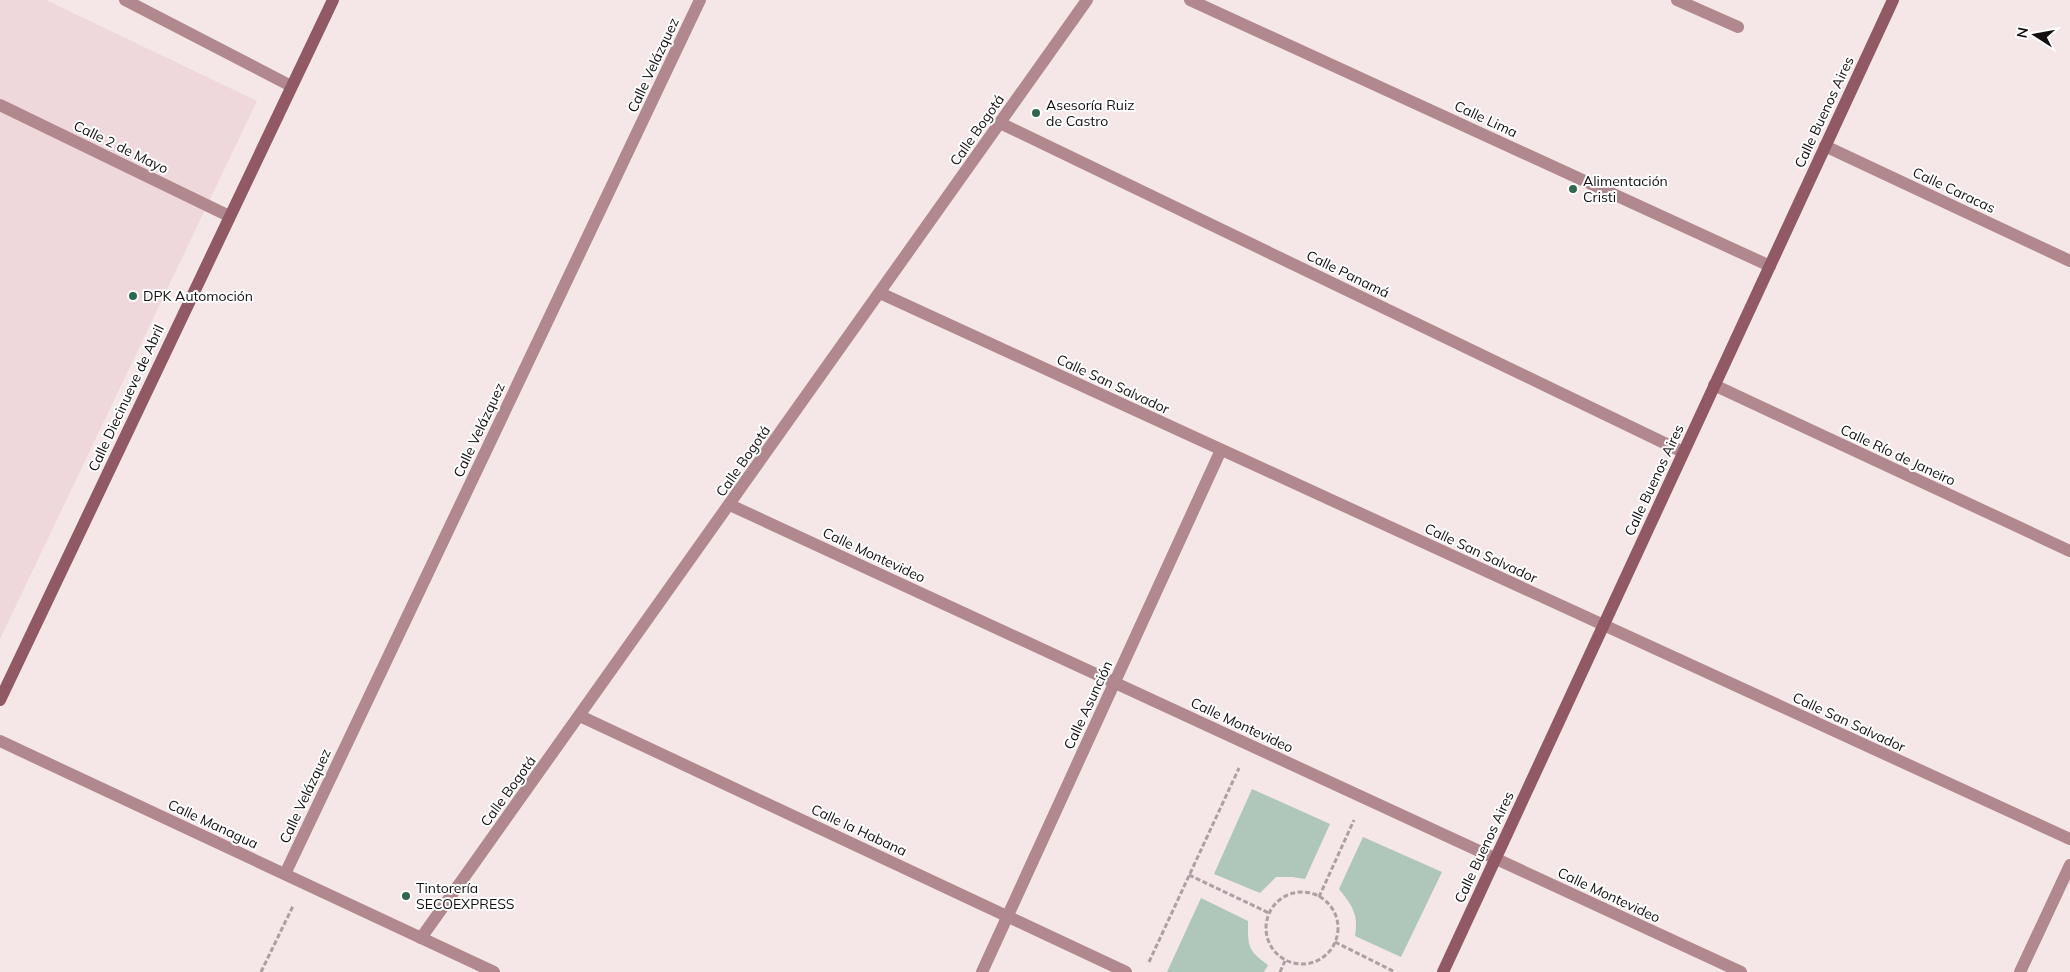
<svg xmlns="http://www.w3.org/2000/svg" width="2070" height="972" font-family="Mulish,sans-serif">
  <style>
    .built { fill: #efd8db }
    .green { fill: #aec7ba }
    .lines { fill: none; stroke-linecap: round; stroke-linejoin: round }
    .path { stroke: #aca0a2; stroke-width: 3; stroke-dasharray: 5 2.5; stroke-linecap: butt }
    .street { stroke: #b0888e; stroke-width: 12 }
    .secondary { stroke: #905963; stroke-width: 12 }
    .poi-dot { fill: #30684f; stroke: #fff; stroke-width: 2 }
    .labels { text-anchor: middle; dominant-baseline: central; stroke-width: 4; stroke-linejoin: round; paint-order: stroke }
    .street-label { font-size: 14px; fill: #140f10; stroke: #fff }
    .poi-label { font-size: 14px; fill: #140f10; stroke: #fff; text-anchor: start }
  </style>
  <rect width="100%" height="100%" fill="#f5e6e8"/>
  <path class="built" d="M0 0H46L257 101 0 639Z"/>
  <g class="green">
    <path d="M1252 789 1330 824 1305 879 1292 877H1276L1260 893 1214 874Z"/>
    <path d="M1363 837 1442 872 1401 957 1355 936C1359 915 1352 905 1339 889Z"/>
    <path d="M1201 898 1248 921C1248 946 1247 950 1268 965L1264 972H1167Z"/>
  </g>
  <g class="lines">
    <g class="path">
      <path d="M1189 875 1269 913"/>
      <circle cx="1302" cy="928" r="36"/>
      <path d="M1319 897 1354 820"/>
      <path d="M1335 942 1395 972"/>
      <path d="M1149 962 1239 768"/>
      <path d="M261 972 293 906"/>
      <path d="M1280 972 1285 961"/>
    </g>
    <g class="street">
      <path d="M125 0 291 86"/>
      <path d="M1190 0 1770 266"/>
      <path d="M1677 0 1738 27"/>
      <path d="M0 105 229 216"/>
      <path d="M1000 123 1683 452"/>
      <path d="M1825 146 2070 261"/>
      <path d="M880 293 2070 839"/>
      <path d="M1714 385 2070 551"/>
      <path d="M730 505 1741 972"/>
      <path d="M580 716 1126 972"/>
      <path d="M0 741 494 972"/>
      <path d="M285 874 700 0"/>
      <path d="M421 938 1087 0"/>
      <path d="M982 972 1221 450"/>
      <path d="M2020 972 2070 865"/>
    </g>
    <g class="secondary">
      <path d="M0 700 333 0"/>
      <path d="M1443 972 1893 0"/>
    </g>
  </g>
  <g class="poi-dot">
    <circle cx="1036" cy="113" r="5"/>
    <circle cx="1573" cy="189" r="5"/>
    <circle cx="133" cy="296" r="5"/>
    <circle cx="406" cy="896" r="5"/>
  </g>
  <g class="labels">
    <g class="street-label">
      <text transform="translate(653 65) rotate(-65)">Calle Velázquez</text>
      <text transform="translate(1824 112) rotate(-65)">Calle Buenos Aires</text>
      <text transform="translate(1486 119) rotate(25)">Calle Lima</text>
      <text transform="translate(977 130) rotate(-55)">Calle Bogotá</text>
      <text transform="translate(121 147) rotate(26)">Calle 2 de Mayo</text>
      <text transform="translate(1954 190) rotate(25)">Calle Caracas</text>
      <text transform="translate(1348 274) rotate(26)">Calle Panamá</text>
      <text transform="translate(1113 384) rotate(25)">Calle San Salvador</text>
      <text transform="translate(126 398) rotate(-65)">Calle Diecinueve de Abril</text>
      <text transform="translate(479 430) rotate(-65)">Calle Velázquez</text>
      <text transform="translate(1898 455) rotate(25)">Calle Río de Janeiro</text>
      <text transform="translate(743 461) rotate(-55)">Calle Bogotá</text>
      <text transform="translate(1654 480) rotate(-65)">Calle Buenos Aires</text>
      <text transform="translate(1481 553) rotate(25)">Calle San Salvador</text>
      <text transform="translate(874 555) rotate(25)">Calle Montevideo</text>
      <text transform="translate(1088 705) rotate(-65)">Calle Asunción</text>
      <text transform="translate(1849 722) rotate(25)">Calle San Salvador</text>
      <text transform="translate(1242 725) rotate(25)">Calle Montevideo</text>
      <text transform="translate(508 791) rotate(-54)">Calle Bogotá</text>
      <text transform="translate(305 796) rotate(-65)">Calle Velázquez</text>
      <text transform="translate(213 824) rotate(25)">Calle Managua</text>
      <text transform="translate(859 830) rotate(25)">Calle la Habana</text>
      <text transform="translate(1484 847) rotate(-65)">Calle Buenos Aires</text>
      <text transform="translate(1609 895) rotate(25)">Calle Montevideo</text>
    </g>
    <g class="poi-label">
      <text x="1046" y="105">Asesoría Ruiz<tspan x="1046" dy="16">de Castro</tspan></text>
      <text x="1583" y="181">Alimentación<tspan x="1583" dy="16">Cristi</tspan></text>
      <text x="143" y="296">DPK Automoción</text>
      <text x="416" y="888">Tintorería<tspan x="416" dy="16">SECOEXPRESS</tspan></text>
    </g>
  </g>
  <g transform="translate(2035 35) rotate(281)" stroke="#ffffff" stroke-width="4" paint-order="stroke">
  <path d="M0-4L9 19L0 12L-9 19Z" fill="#140f10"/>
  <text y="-8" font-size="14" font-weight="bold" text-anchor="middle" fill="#140f10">N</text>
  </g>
</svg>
